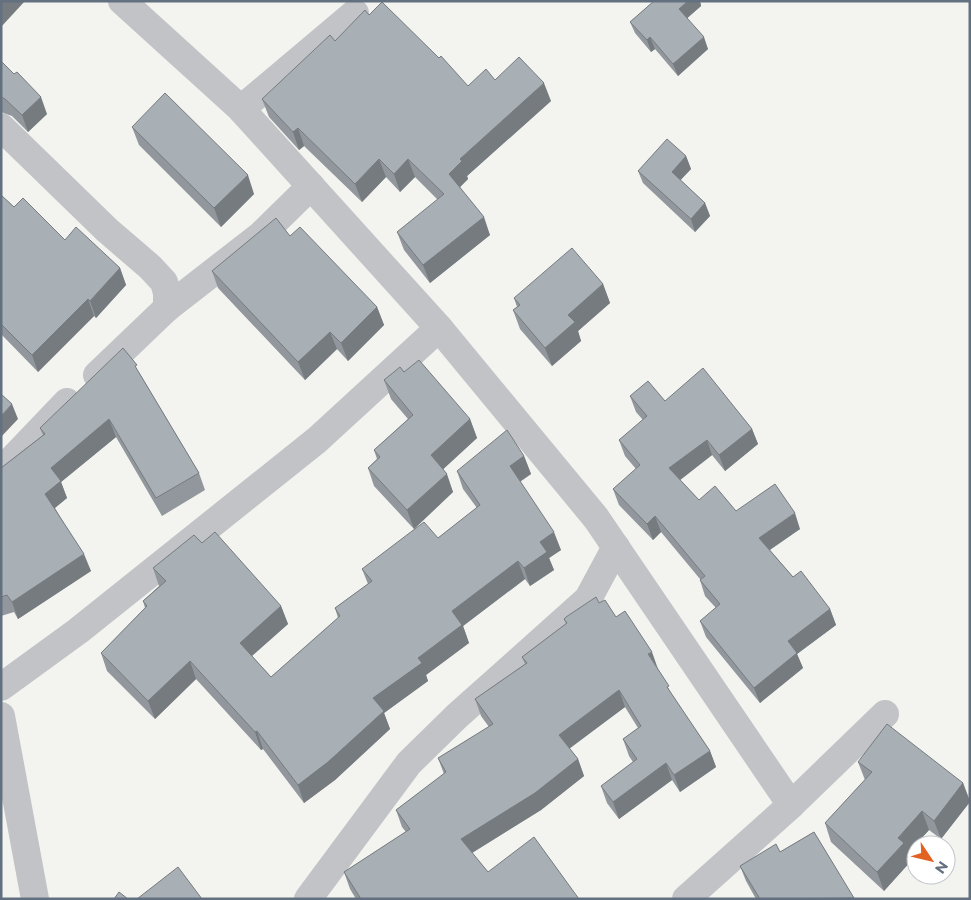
<svg xmlns="http://www.w3.org/2000/svg" width="971" height="900" font-family="Montserrat,sans-serif">
  <style>
    .lines { fill: none; stroke-linecap: round; stroke-linejoin: round }
    .street { stroke: #c1c3c7; stroke-width: 28 }
    .wall { fill: #91979c }
    .shaded-wall { fill: #767b7f }
    .building { fill: #a9b0b5; stroke: #767b7f }
  </style>
  <rect width="100%" height="100%" fill="#f3f4ef"/>
  <g class="lines">
    <g class="street">
      <path d="M122 1 241 109 439 328 596 518 791 805"/>
      <path d="M241 109 355 13"/>
      <path d="M1 127 107 230 150 267 164 282 167 293V308"/>
      <path d="M97 375 167 308 261 235 311 186"/>
      <path d="M1 471 67 402"/>
      <path d="M1 687 78 631 317 440 439 328"/>
      <path d="M1 716 35 899"/>
      <path d="M308 899 409 763 457 716 588 599 616 547"/>
      <path d="M686 899 791 805 885 714"/>
    </g>
  </g>
  <g class="wall">
    <path d="M654 1H700L701 6 687 18 708 49 678 76 655 49 651 52 635 33 630 22Z"/>
    <path d="M369 15 468 86 495 80 551 101 467 176 468 179 460 187 490 235 430 283 404 250 397 232 438 200 415 177 400 192 386 177 362 202 304 146 299 150 269 117 262 99Z"/>
    <path d="M1 61 47 114 28 132 12 116 1 112Z"/>
    <path d="M132 127 254 194 221 227 139 145Z"/>
    <path d="M686 156 691 169 680 180 705 203 710 216 695 232 643 183 638 171Z"/>
    <path d="M1 195 14 207 65 240 120 268 126 285 96 318 94 316 38 372 1 334Z"/>
    <path d="M290 236 377 307 384 325 348 361 337 349 305 380 218 288 212 271Z"/>
    <path d="M603 284 610 303 578 331 581 341 552 366 520 329 513 310 517 307 514 298Z"/>
    <path d="M404 372 470 419 477 438 443 469 453 492 414 529 374 486 368 468 377 459 374 450 408 419 391 399 384 380Z"/>
    <path d="M140 374 199 473 205 490 162 516 116 437 61 482 67 498 55 508 91 571 18 619 14 612 1 616V468L43 435 40 428Z"/>
    <path d="M630 396 665 401 752 429 758 444 725 471 712 455 680 480 699 500 800 529 770 550 793 577 830 609 836 625 797 654 803 668 760 703 706 637 700 621 716 608 705 596 700 580V579L661 532 653 540 619 505 613 489 636 469 625 456 619 440 643 420 636 412Z"/>
    <path d="M524 456 531 474 520 482 561 550 549 558 554 570 530 586 525 579 463 626 469 643 426 675 428 681 384 713 390 729 335 780 304 803 263 749 261 750 196 679 155 719 107 671 101 653 145 608 143 601 159 586 153 568 202 543 281 606 288 624 252 656 271 677 338 618 335 608 368 584 362 569 438 538 477 508 463 489 457 471Z"/>
    <path d="M599 603 616 617 658 669 672 695 710 751 716 767 680 792 672 780 619 819 607 803 601 786 633 762 629 756 623 739 638 728 625 707 569 748 578 759 584 776 541 810 472 853 488 872 579 899H356L350 889 344 872 406 832 402 827 396 810 444 774 438 758 489 727 481 716 475 699 525 664 522 657 566 624 564 619Z"/>
    <path d="M858 762 963 783 970 801 941 839 929 830 908 853 911 861 884 891 831 842 825 823 865 780Z"/>
    <path d="M814 832 854 899H756L746 881 740 866 780 852Z"/>
  </g>
  <g class="shaded-wall">
    <path d="M3 1H25L1 27V3Z"/>
    <path d="M688 1H700L701 6 684 21 679 9Z"/>
    <path d="M650 37 655 49 651 52 647 40Z"/>
    <path d="M704 37 708 49 678 76 673 64Z"/>
    <path d="M544 83 551 101 467 176 468 179 455 192 449 174 460 159Z"/>
    <path d="M41 97 47 114 28 132 22 115Z"/>
    <path d="M298 128 304 146 299 150 293 132Z"/>
    <path d="M686 156 691 169 676 185 672 172Z"/>
    <path d="M379 159 386 177 362 202 355 184Z"/>
    <path d="M408 159 415 177 400 192 394 174Z"/>
    <path d="M248 175 254 194 221 227 214 208Z"/>
    <path d="M705 203 710 216 695 232 691 219Z"/>
    <path d="M484 217 490 235 430 283 423 265Z"/>
    <path d="M120 268 126 285 96 318 90 301Z"/>
    <path d="M603 284 610 303 578 331 581 341 552 366 545 348 568 315Z"/>
    <path d="M88 299 94 316 38 372 32 355Z"/>
    <path d="M377 307 384 325 348 361 341 343Z"/>
    <path d="M330 332 337 349 305 380 298 362Z"/>
    <path d="M12 404 18 419 1 437V416Z"/>
    <path d="M109 419 116 437 61 482 67 498 51 511 45 494 51 468Z"/>
    <path d="M470 419 477 438 438 474 431 455Z"/>
    <path d="M752 429 758 444 725 471 719 455Z"/>
    <path d="M707 440 712 455 675 484 669 468Z"/>
    <path d="M524 456 531 474 516 484 510 466Z"/>
    <path d="M447 474 453 492 414 529 407 510Z"/>
    <path d="M795 513 800 529 765 553 759 538Z"/>
    <path d="M655 516 661 532 653 540 647 524Z"/>
    <path d="M554 532 561 550 549 558 554 570 530 586 524 568 540 542Z"/>
    <path d="M84 554 91 571 18 619 12 602Z"/>
    <path d="M518 561 525 579 463 626 469 643 426 675 428 681 384 713 390 729 335 780 304 803 298 785 373 698 418 658 452 611Z"/>
    <path d="M281 606 288 624 246 661 240 643Z"/>
    <path d="M830 609 836 625 797 654 803 668 760 703 754 688 788 641Z"/>
    <path d="M652 652 658 669 648 654Z"/>
    <path d="M190 661 196 679 155 719 148 701Z"/>
    <path d="M619 690 625 707 565 752 559 735Z"/>
    <path d="M257 731 263 749 261 750 255 732Z"/>
    <path d="M710 751 716 767 680 792 674 775Z"/>
    <path d="M578 759 584 776 541 810 467 856 461 839Z"/>
    <path d="M666 763 672 780 619 819 613 802Z"/>
    <path d="M963 783 970 802 941 839 934 821Z"/>
    <path d="M922 811 929 830 908 853 911 861 884 891 877 872 898 838Z"/>
  </g>
  <g class="building">
    <path d="M654 1H688L679 9 704 37 673 64 650 37 647 40 630 22Z"/>
    <path d="M382 2 439 58 441 56 468 86 486 69 495 80 519 57 544 83 460 159 462 161 449 174 484 217 423 265 397 232 444 194 408 159 394 174 379 159 355 184 298 128 293 132 262 99 330 35 335 41 365 10 369 15Z"/>
    <path d="M1 61 14 74 17 72 41 97 22 115 5 99 1 97Z"/>
    <path d="M165 93 248 175 214 208 132 127Z"/>
    <path d="M667 139 686 156 672 172 705 203 691 219 638 171Z"/>
    <path d="M1 195 14 207 23 198 65 240 76 227 120 268 90 301 88 299 32 355 1 324Z"/>
    <path d="M276 218 290 236 300 227 377 307 341 343 330 332 298 362 212 271Z"/>
    <path d="M572 248 603 284 568 315 575 322 545 348 513 310 520 305 514 298Z"/>
    <path d="M123 348 137 365 135 366 199 473 156 498 109 419 51 468 61 481 45 494 84 554 12 602 7 595 1 597V468L45 434 40 428Z"/>
    <path d="M419 360 470 419 431 455 447 474 407 510 368 468 380 457 374 450 413 415 384 380 400 367 404 372Z"/>
    <path d="M703 368 752 429 719 455 707 440 669 468 699 500 715 486 736 511 775 484 795 513 759 538 793 577 801 571 830 609 788 641 797 653 754 688 700 621 720 604 700 580 705 576 655 516 647 524 613 489 640 465 619 440 647 416 630 396 648 381 665 401Z"/>
    <path d="M1 394 12 404 1 416Z"/>
    <path d="M507 430 524 456 510 466 554 532 540 542 547 552 524 568 518 561 452 611 462 625 418 658 422 663 373 698 384 711 328 762 298 785 257 731 255 732 190 661 148 701 101 653 147 606 143 601 166 581 153 568 194 535 202 543 215 532 281 606 240 643 271 677 340 616 335 608 372 581 362 569 424 522 438 538 480 505 457 471Z"/>
    <path d="M596 597 599 603 605 600 616 617 625 611 652 652 648 654 669 686 667 687 710 751 674 775 666 763 613 802 601 786 637 759 623 739 641 726 619 690 559 735 578 759 535 793 461 839 488 872 534 837 579 899H361L344 872 410 829 396 810 446 772 438 758 493 724 475 699 527 663 522 657 567 623 564 619 566 617Z"/>
    <path d="M887 724 963 783 934 821 922 811 898 838 904 843 877 872 825 823 872 772 858 762Z"/>
    <path d="M814 832 854 898 760 899 740 866 776 844 780 852Z"/>
    <path d="M178 867 202 899H137Z"/>
    <path d="M119 892 128 899H114Z"/>
  </g>
  <rect width="971" height="900" fill="none" stroke="#637080" stroke-width="5"/>
  <g transform="translate(931 860) rotate(125)"><circle r="24" fill="#ffffff" stroke="#c1c6cc"/>
  <path d="M0-4L9 19L0 12L-9 19Z" fill="#e16222"/>
  <text y="-8" font-size="14" font-weight="bold" text-anchor="middle" fill="#637080">N</text>
  </g>
</svg>
